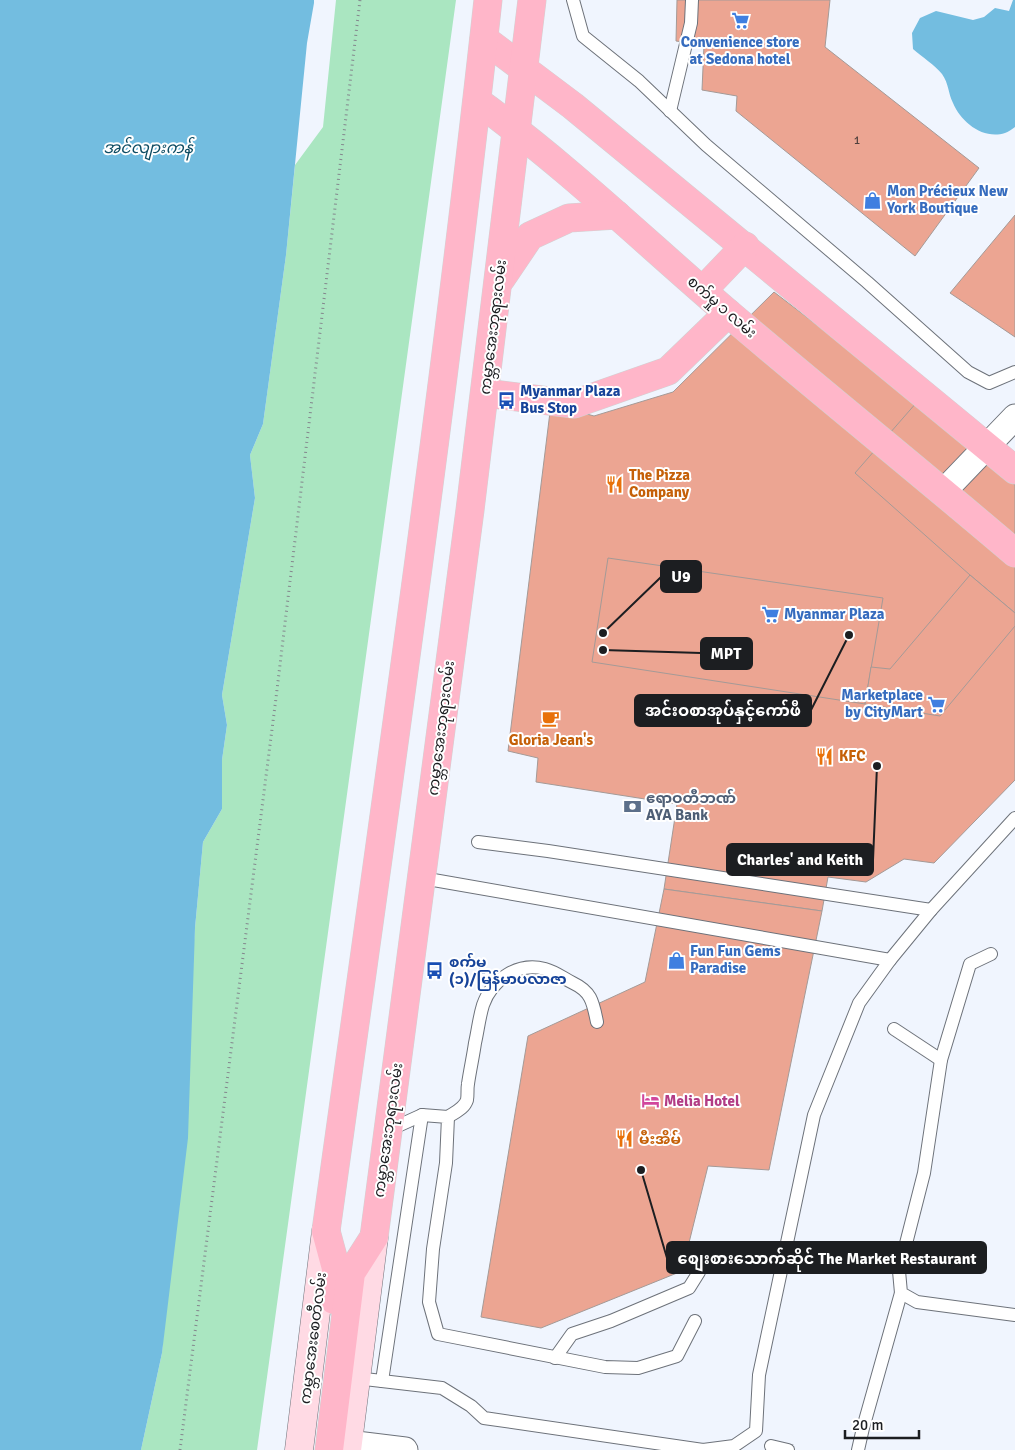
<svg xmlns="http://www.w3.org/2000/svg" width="1015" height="1450" font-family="Signika,'Noto Sans Myanmar',sans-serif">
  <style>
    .green { fill: #aae6c1 }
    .water { fill: #73bde0 }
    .building { fill: #eca592; stroke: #a49a97 }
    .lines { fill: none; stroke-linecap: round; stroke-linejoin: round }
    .lane-casing { stroke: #6d727a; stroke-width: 14 }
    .street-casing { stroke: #6d727a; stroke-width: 27 }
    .secondary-casing { stroke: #6d727a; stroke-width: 29 }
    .primary-casing { stroke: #d2d2d3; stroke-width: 29 }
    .path { stroke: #84878d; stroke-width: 3; stroke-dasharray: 1 4; stroke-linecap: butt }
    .lane { stroke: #fff; stroke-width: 12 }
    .street { stroke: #fff; stroke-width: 25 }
    .secondary { stroke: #ffdae4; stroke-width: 28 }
    .primary { stroke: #ffb6c9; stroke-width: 28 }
    .labels { text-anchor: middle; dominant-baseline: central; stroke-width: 4; stroke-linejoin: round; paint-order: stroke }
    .number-label { font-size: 12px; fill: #50403d }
    .shop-label { font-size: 15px; font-weight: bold; fill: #366cbe; stroke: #fff; text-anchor: start }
    .street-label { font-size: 15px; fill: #1c1e21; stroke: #fff }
    .transit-label { font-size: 15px; font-weight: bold; fill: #164399; stroke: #fff; text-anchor: start }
    .food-label { font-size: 15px; font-weight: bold; fill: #c56008; stroke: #fff; text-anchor: start }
    .service-label { font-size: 15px; font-weight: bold; fill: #4e5e75; stroke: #fff; text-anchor: start }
    .hotel-label { font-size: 15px; font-weight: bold; fill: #b23c85; stroke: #fff; text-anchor: start }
    .water-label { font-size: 16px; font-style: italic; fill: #0d4c63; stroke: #fff }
    .leader { fill: none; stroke: #1c1e21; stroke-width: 2 }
    .callout-dot { fill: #1c1e21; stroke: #fff; stroke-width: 2 }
    .callout { fill: #1c1e21; stroke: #1c1e21; stroke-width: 2 }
    .callout-label { font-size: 16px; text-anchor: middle; font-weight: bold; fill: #fff }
  </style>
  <rect width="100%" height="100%" fill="#f0f5fe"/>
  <path class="green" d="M336 0H456L257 1450H141L162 1353 195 928 203 842 222 809V760L227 725 222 695 255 498 250 455 263 424 286 255 295 165 323 127Z"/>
  <g class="water">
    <path d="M0 0H314V3L307 43 286 255 263 424 250 455 255 498 222 695 227 725 222 760V809L203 842 195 928 188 1138 162 1353 141 1450H0Z"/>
    <path d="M1013 0H1015V127C1012 129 1008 132 1005 133 983 140 961 122 953 103 948 93 949 84 942 74 935 65 922 57 913 49L912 33 920 18 936 11 973 20 984 17 995 8 1009 11Z"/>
  </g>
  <g class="building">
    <path d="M677 0H830L825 47 979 168 915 256 736 111 737 96 702 90 704 45 676 41Z"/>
    <path d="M1015 215V337L950 293Z"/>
    <path d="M774 292 1015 477V780L934 863 904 859 866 882 828 877 822 911 664 889 677 804 536 782 538 758 508 751 551 404 594 416 673 392Z"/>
    <path d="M917 402 1015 485V613L970 575 855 473Z"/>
    <path d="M608 558 883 598 865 704 592 662Z"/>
    <path d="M970 575 1015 613V626L940 716 865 704 871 667 890 669Z"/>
    <path d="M664 889 822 911 769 1170 708 1166 682 1271 541 1328 481 1317 528 1036 645 982Z"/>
  </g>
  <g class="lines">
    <defs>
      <g id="lane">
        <path d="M573 0 583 36 639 81 706 145 867 282 968 372 989 383 1015 372"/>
        <path d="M670 111 691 23 692 0"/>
        <path d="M478 842 548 851 931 910"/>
        <path d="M422 878 890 960"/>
        <path d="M991 954 970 964 941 1060 924 1173 899 1271 901 1293 917 1302 1015 1315"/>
        <path d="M894 1029 941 1060"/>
        <path d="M448 1117C455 1112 464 1109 467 1100 468 1095 467 1089 468 1084 470 1070 473 1057 475 1043 478 1030 479 1018 483 1005 492 979 518 962 545 969 556 972 563 978 573 983 592 992 593 1003 597 1022"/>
        <path d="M389 1130 422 1115 448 1117 446 1163 433 1249 429 1302 438 1334 605 1367 638 1368 677 1356 695 1321"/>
        <path d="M555 1358 572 1334 611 1321 689 1288 699 1272 703 1259 720 1250 756 1251"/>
        <path d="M356 1378 442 1388 471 1406 484 1418 703 1450 734 1446 756 1431 759 1375 814 1115 859 1003 890 960 931 910 1015 818"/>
        <path d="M382 1381 422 1115"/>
        <path d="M771 1446 788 1450"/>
        <path d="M858 1450 863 1428 901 1293"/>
      </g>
      <g id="street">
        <path d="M943 492 1015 417"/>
        <path d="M348 1443 405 1450"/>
      </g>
      <g id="secondary">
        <path d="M299 1450 326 1231"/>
        <path d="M347 1450 374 1237"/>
      </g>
      <g id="primary">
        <path d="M484 39 573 106 1015 470"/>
        <path d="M477 101C566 165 645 242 728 313 823 394 920 472 1015 553"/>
        <path d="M501 279 530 236 569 218 617 215"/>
        <path d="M703 290 745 246"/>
        <path d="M485 393 574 404 668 371 728 313"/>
        <path d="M334 1300 337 1272 326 1231C383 821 443 411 488 0"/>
        <path d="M329 1450 351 1273 374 1237 470 510 532 0"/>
      </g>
    </defs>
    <use href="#lane" class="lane-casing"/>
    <use href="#street" class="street-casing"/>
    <use href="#secondary" class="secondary-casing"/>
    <use href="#primary" class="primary-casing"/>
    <path class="path" d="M180 1450 276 698 360 0"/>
    <use href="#lane" class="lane"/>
    <use href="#street" class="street"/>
    <use href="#secondary" class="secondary"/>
    <use href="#primary" class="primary"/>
  </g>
  <defs>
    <symbol id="supermarket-bare" viewBox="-9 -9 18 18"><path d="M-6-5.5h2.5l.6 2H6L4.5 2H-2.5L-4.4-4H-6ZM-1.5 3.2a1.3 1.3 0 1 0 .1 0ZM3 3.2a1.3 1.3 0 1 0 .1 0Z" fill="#3f7fe0" stroke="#fff" stroke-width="2.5" paint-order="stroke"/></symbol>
    <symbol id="shop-bare" viewBox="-9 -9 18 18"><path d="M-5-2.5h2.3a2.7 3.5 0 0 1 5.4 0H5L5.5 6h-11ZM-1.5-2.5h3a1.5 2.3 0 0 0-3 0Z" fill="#3f7fe0" stroke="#fff" stroke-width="2.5" paint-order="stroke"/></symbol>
    <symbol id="bus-bare" viewBox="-9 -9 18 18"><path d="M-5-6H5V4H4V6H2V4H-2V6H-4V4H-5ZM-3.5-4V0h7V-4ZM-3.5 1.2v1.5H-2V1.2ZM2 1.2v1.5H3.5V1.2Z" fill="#1a4fb4" stroke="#fff" stroke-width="2.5" paint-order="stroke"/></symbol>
    <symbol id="restaurant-bare" viewBox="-9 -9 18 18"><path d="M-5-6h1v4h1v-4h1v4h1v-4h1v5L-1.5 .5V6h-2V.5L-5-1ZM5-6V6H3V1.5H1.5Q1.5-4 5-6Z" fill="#e8710a" stroke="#fff" stroke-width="2.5" paint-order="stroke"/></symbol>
    <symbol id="cafe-bare" viewBox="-9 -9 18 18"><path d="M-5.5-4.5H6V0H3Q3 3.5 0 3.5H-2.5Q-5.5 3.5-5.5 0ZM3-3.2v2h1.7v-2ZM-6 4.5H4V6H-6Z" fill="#e8710a" stroke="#fff" stroke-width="2.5" paint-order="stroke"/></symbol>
    <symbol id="bank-bare" viewBox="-9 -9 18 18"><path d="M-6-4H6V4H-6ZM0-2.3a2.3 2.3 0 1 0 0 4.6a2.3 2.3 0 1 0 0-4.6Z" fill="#5c6f8a" stroke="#fff" stroke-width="2.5" paint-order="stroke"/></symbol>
    <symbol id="hotel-bare" viewBox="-9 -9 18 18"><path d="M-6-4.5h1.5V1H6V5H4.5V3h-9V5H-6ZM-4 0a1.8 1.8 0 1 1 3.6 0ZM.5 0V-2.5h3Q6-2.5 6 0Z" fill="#d1479c" stroke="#fff" stroke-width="2.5" paint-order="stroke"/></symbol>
  </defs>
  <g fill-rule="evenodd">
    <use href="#supermarket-bare" x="728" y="8" width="25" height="25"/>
    <use href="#shop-bare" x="860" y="188" width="25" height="25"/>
    <use href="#bus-bare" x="494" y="388" width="25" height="25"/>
    <use href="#restaurant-bare" x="602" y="472" width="25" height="25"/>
    <use href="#supermarket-bare" x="758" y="602" width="25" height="25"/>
    <use href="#supermarket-bare" x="924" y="692" width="25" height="25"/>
    <use href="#cafe-bare" x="538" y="706" width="25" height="25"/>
    <use href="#restaurant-bare" x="812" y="744" width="25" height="25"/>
    <use href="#bank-bare" x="620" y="794" width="25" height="25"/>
    <use href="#shop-bare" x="664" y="948" width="25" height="25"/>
    <use href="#bus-bare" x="422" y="958" width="25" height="25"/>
    <use href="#hotel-bare" x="638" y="1088" width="25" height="25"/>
    <use href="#restaurant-bare" x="612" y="1126" width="25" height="25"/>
  </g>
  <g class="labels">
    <g class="number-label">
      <text x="857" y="140">1</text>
    </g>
    <g class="shop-label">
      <text x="740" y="42" text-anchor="middle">Convenience store<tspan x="740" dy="17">at Sedona hotel</tspan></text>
      <text x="887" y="191">Mon Précieux New<tspan x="887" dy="17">York Boutique</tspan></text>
      <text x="784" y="614">Myanmar Plaza</text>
      <text x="923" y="695" text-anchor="end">Marketplace<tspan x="923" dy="17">by CityMart</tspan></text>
      <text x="690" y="951">Fun Fun Gems<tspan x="690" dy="17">Paradise</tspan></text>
    </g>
    <g class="street-label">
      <text transform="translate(722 307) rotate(41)">စက်မှု ၁ လမ်း</text>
      <text transform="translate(493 327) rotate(-83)">ကမ္ဘာအေးဘုရားလမ်း</text>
      <text transform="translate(441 728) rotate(-83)">ကမ္ဘာအေးဘုရားလမ်း</text>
      <text transform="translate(388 1130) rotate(-82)">ကမ္ဘာအေးဘုရားလမ်း</text>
      <text transform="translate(313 1338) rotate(-83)">ကမ္ဘာအေးစေတီလမ်း</text>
    </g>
    <g class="transit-label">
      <text x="520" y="391">Myanmar Plaza<tspan x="520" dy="17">Bus Stop</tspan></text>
      <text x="449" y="962">စက်မှု<tspan x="449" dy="17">(၁)/မြန်မာပလာဇာ</tspan></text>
    </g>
    <g class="food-label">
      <text x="629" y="475">The Pizza<tspan x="629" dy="17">Company</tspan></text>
      <text x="551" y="740" text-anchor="middle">Gloria Jean's</text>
      <text x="839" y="756">KFC</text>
      <text x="639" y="1139">မီးအိမ်</text>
    </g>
    <g class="service-label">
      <text x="646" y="798">ဧရာဝတီဘဏ်<tspan x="646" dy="17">AYA Bank</tspan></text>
    </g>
    <g class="hotel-label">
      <text x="664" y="1101">Melia Hotel</text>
    </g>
    <g class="water-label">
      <text x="148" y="148">အင်လျားကန်</text>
    </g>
  </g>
  <path class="leader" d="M603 633L661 577M603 650L701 653M849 635L811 710M877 766L873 860M641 1170L667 1258"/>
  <g class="callout-dot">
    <circle cx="603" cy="633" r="5"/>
    <circle cx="603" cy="650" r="5"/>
    <circle cx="849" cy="635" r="5"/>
    <circle cx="877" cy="766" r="5"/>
    <circle cx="641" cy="1170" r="5"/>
  </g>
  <g class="callout">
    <rect x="661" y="561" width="40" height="31" rx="5"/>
    <rect x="701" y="638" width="51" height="31" rx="5"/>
    <rect x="635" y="695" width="176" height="31" rx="5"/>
    <rect x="727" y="844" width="146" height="31" rx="5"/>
    <rect x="667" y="1242" width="319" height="31" rx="5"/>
  </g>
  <g class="callout-label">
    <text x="681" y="582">U9</text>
    <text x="726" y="659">MPT</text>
    <text x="723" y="716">အင်းဝစာအုပ်နှင့်ကော်ဖီ</text>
    <text x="800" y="865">Charles' and Keith</text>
    <text x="827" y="1264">စျေးစားသောက်ဆိုင် The Market Restaurant</text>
  </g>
  <path d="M845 1430v8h74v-8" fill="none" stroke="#1c1e21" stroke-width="2.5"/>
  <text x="852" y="1430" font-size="15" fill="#1c1e21" stroke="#ffffff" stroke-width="4" paint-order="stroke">20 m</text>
</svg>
